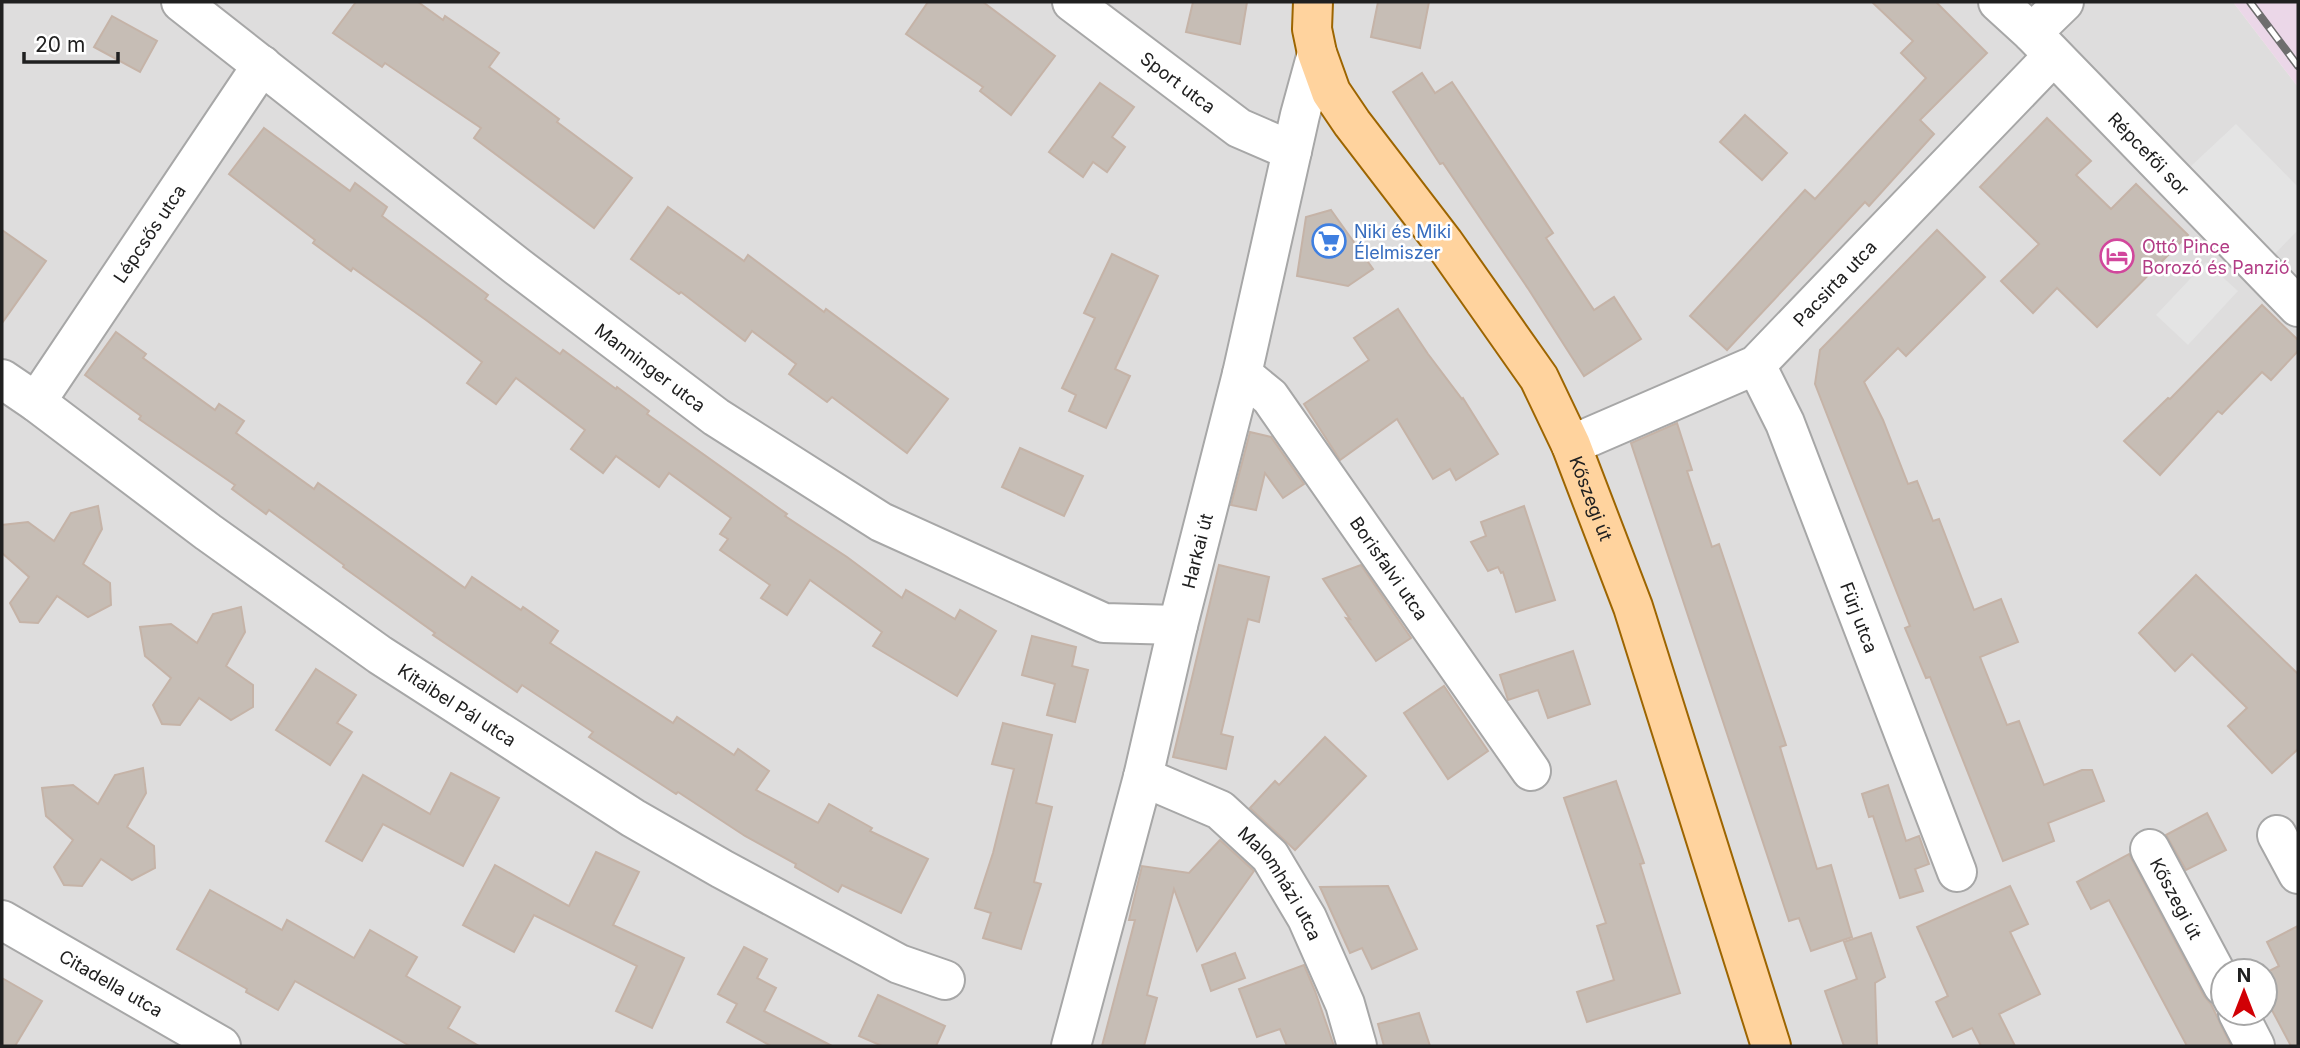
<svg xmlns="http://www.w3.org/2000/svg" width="2300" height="1048" font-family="Inter,sans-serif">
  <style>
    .residential { fill: #dedddd; fill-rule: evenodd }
    .industrial { fill: #ebd7e8 }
    .parking { fill: #e4e4e4 }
    .building { fill: #c6bdb5; stroke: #c5b3a7; stroke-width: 2 }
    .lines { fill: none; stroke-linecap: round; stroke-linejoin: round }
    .minor-casing { stroke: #a7a7a7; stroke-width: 42 }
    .major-casing { stroke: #9d6500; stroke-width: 42 }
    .minor { stroke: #fff; stroke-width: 38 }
    .major { stroke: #ffd39e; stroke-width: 38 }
    .rail-casing { stroke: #6e6e6e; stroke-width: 8 }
    .rail { stroke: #fff; stroke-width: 5; stroke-dasharray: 16; stroke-linecap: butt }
    .labels { text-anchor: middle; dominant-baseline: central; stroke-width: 5; stroke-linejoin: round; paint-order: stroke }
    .street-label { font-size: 18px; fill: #202020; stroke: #fff }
    .shop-label { font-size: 18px; fill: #366cbe; stroke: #fff; text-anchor: start }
    .hotel-label { font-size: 18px; fill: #b23c85; stroke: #fff; text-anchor: start }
  </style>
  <rect width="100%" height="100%" fill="#f2ede6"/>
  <path class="residential" d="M2 2H2233L2298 87V1046H2ZM2223 971H2265V1013H2223Z"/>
  <path class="industrial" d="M2233 2H2298V87Z"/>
  <g class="parking">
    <path d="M2236 124 2298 187V230L2261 268 2175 181Z"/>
    <path d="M2206 262 2238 291 2188 345 2156 315Z"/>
  </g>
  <g class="building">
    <path d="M356 2H418L443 20 445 16 499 53 489 67 559 119 557 122 632 178 594 228 474 138 481 128 385 63 382 67 333 33Z"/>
    <path d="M928 2H983L1055 56 1011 115 980 91 983 87 906 34Z"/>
    <path d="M1193 2H1247L1240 44 1186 32Z"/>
    <path d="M1378 2H1429L1420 48 1371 37Z"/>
    <path d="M1872 2H1936L1987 53 1920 120 1934 134 1869 206 1865 202 1727 350 1690 316 1805 190 1815 199 1926 78 1901 53 1913 41Z"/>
    <path d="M112 16 157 41 140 72 94 47Z"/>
    <path d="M1422 73 1435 93 1452 82 1553 233 1546 238 1594 310 1614 297 1641 339 1584 376 1529 290 1443 163 1440 164 1393 92Z"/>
    <path d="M1100 83 1134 107 1112 137 1125 147 1107 172 1093 162 1083 177 1049 152Z"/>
    <path d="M1745 115 1787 153 1762 180 1720 142Z"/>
    <path d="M2047 118 2091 161 2076 175 2111 209 2136 184 2188 235 2097 327 2057 288 2033 313 2001 281 2039 244 1980 187Z"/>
    <path d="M264 128 350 191 355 183 387 207 382 216 488 295 485 299 560 354 563 350 616 389 617 387 649 411 647 414 787 514 785 516 847 557 902 598 906 590 955 619 960 610 996 631 957 696 873 646 882 632 810 580 787 615 761 598 770 585 720 550 728 539 720 534 731 518 669 473 659 487 616 456 603 473 571 449 585 430 516 378 496 404 467 383 482 362 426 320 353 268 351 271 313 243 315 240 229 174Z"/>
    <path d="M668 207 744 261 748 255 824 312 826 309 948 399 907 453 832 397 827 402 789 374 796 364 752 331 745 341 681 292 679 294 631 259Z"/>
    <path d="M1331 210 1373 269 1348 286 1297 276 1306 217Z"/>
    <path d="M2 230 46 261 2 323Z"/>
    <path d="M1937 230 1985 277 1906 356 1898 348 1864 382 1883 420 1908 484 1917 481 1933 521 1939 519 1974 610 2001 599 2018 642 1980 657 2007 725 2019 721 2044 785 2082 770H2092L2104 801 2048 823 2054 841 2003 861 1930 677 1926 678 1905 628 1910 626 1815 384 1820 350Z"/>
    <path d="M1112 254 1158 276 1115 369 1130 376 1106 428 1069 411 1076 395 1062 388 1095 318 1084 313Z"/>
    <path d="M2262 305 2298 340V351L2271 380 2262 372 2222 414 2218 411 2160 475 2124 441 2168 398 2170 399Z"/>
    <path d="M1398 309 1428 354 1462 399 1463 398 1498 454 1456 480 1450 469 1433 479 1397 419 1340 460 1304 404 1369 360 1354 338Z"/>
    <path d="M116 332 146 354 143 358 215 410 219 404 244 421 236 433 314 489 318 483 465 588 472 577 521 610 523 607 558 631 550 643 673 723 677 717 734 755 738 749 769 771 756 790 818 823 829 804 872 828 870 831 928 859 901 913 842 885 838 892 795 867 796 864 745 836 678 792 676 794 589 737 593 732 522 685 517 692 433 635 435 633 343 567 344 565 269 510 266 514 232 489 235 485 139 419 141 416 85 375Z"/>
    <path d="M1677 423 1692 470 1687 471 1712 547 1719 544 1786 745 1780 747 1817 869 1831 865 1852 937 1811 951 1799 918 1789 921 1631 443Z"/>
    <path d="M1250 432 1271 437 1304 484 1283 498 1265 473 1256 510 1231 505Z"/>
    <path d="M1020 448 1083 476 1064 516 1002 487Z"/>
    <path d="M98 506 102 529 83 564 110 583 111 605 88 617 57 596 38 623 20 622 10 603 29 577 2 553V525L28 522 54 541 71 513Z"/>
    <path d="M1524 506 1555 600 1516 612 1503 572 1501 573 1498 567 1488 571 1471 542 1486 536 1481 522Z"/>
    <path d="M1219 565 1269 577 1259 622 1248 619 1221 734 1233 737 1226 769 1173 757Z"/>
    <path d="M1361 565 1411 638 1376 661 1346 618 1350 619 1323 579Z"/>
    <path d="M2196 575 2298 674V749L2272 773 2228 726 2247 708 2192 654 2175 671 2139 633Z"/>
    <path d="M241 607 245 632 226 666 253 685V707L231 720 199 698 180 725 162 724 153 705 171 678 145 656 140 627 171 624 197 643 213 614Z"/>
    <path d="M1032 636 1076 647 1072 666 1088 670 1075 722 1047 715 1055 684 1022 675Z"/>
    <path d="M1573 651 1590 704 1548 718 1538 690 1508 700 1500 675Z"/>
    <path d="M316 669 356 695 337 723 352 732 330 765 276 730Z"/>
    <path d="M1444 686 1488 751 1448 779 1404 713Z"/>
    <path d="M1003 723 1052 735 1036 803 1052 807 1034 882 1041 884 1021 949 983 938 991 913 975 908 993 853 1014 769 992 764Z"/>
    <path d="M1325 737 1366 776 1295 850 1250 808 1275 781 1279 785Z"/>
    <path d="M143 768 146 793 127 827 154 846 155 868 132 880 101 859 82 886 64 885 54 867 73 840 46 816 42 788 73 785 98 804 115 775Z"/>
    <path d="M451 773 499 798 463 866 383 824 362 861 326 841 363 775 430 814Z"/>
    <path d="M1616 781 1644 863 1640 864 1680 993 1587 1022 1577 992 1614 980 1597 926 1606 923 1564 798Z"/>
    <path d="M1888 785 1906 841 1919 836 1929 864 1915 869 1923 891 1900 898 1873 816 1869 817 1862 794Z"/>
    <path d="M2207 813 2226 850 2186 870 2166 835Z"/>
    <path d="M1220 840 1254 871 1197 951 1174 889 1147 995 1157 998 1144 1046H1102L1135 920H1129L1142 866 1189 873Z"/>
    <path d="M596 852 639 872 613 925 684 958 652 1028 616 1011 637 966 534 915 514 952 463 925 495 865 569 906Z"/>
    <path d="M2129 854 2204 996 2211 1004 2231 1046H2187L2109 900 2091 909 2077 882Z"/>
    <path d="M1388 886 1417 949 1372 969 1362 948 1350 953 1320 887Z"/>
    <path d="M2010 886 2028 924 2010 932 2040 994 1999 1014 2015 1046H1981L1972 1028 1953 1037 1936 1002 1948 996 1917 927Z"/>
    <path d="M210 890 282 930 287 920 354 958 370 930 417 957 406 976 460 1007 448 1028 479 1046H410L295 981 278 1010 246 992 247 989 177 949Z"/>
    <path d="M2298 926V1046H2291L2265 997V973L2279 966 2267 942Z"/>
    <path d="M1871 933 1885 977 1875 983 1877 1046H1844L1825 991 1857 979 1844 942Z"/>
    <path d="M744 947 767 959 757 978 776 988 764 1011 832 1046H771L727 1022 737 1004 718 994Z"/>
    <path d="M1235 953 1245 978 1211 991 1202 965Z"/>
    <path d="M1304 965 1315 991 1334 1046H1287L1280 1029 1257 1037 1239 989Z"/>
    <path d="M2 978 42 1001 15 1046H2Z"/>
    <path d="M878 995 945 1026 936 1046H882L859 1036Z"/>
    <path d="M1419 1013 1430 1046H1384L1378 1024Z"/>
  </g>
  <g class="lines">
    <defs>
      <g id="minor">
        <path id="s1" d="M181 2 518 267 716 417 881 522 1104 623 1178 625"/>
        <path id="s2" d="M1072 2 1239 128 1292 151"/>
        <path id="s3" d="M1998 2 2032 33 2298 307"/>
        <path d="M2032 33 2064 2"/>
        <path id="s4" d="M1756 365 1785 423 1957 872"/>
        <path id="s5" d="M1242 374 1270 397 1531 771"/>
        <path id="s6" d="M2 379 36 402 208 532 380 655 633 818 722 869 899 964 945 980"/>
        <path id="s7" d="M36 402 262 65"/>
        <path id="s8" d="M1571 445 1756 365 2053 56"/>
        <path id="s9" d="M1143 777 1220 810 1270 856 1307 918 1345 1004 1357 1046"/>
        <path d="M2277 835 2298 874"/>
        <path id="s10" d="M2150 849 2223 986"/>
        <path id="s11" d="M2 920 221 1046"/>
        <path d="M2238 1013 2255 1046"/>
        <path id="s12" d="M1071 1046 1143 777 1178 625 1242 374 1300 115 1317 53"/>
      </g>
      <g id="major">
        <path id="s13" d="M1313 2 1312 29 1317 53 1331 92 1352 123 1444 243 1539 378 1571 445 1633 607 1771 1046"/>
      </g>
    </defs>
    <use href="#minor" class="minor-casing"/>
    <use href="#major" class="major-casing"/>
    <use href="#minor" class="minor"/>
    <use href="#major" class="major"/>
    <defs>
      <path id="rail" d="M2250 2 2298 66"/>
    </defs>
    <use href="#rail" class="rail-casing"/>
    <use href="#rail" class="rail"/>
  </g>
  <defs>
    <symbol id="supermarket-ring" viewBox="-11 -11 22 22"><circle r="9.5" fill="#fff" stroke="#3f7fe0" stroke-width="1.5"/><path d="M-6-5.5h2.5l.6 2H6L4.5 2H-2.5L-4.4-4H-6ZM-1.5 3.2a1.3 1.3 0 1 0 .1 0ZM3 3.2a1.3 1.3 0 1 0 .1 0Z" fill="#3f7fe0"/></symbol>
    <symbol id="hotel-ring" viewBox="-11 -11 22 22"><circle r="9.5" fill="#fff" stroke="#d1479c" stroke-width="1.5"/><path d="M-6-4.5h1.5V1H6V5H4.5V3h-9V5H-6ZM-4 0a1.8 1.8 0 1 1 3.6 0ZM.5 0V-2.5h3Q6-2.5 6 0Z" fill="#d1479c"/></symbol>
  </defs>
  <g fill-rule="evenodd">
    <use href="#supermarket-ring" x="1310" y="222" width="38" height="38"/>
    <use href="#hotel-ring" x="2098" y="237" width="38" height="38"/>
  </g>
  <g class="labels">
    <g class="street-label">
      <text stroke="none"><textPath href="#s2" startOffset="133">Sport utca</textPath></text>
      <text stroke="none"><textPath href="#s3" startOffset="214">Répcefői sor</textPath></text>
      <text stroke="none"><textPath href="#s7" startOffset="203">Lépcsős utca</textPath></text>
      <text stroke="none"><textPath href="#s8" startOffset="315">Pacsirta utca</textPath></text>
      <text stroke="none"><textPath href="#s1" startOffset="595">Manninger utca</textPath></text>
      <text stroke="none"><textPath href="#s13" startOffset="578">Kőszegi út</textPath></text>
      <text stroke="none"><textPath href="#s12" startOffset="511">Harkai út</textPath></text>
      <text stroke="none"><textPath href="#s5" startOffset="245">Borisfalvi utca</textPath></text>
      <text stroke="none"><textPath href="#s4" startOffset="273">Fürj utca</textPath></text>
      <text stroke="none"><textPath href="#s6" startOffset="560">Kitaibel Pál utca</textPath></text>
      <text stroke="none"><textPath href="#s9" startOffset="180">Malomházi utca</textPath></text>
      <text stroke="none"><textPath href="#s10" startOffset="56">Kőszegi út</textPath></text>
      <text stroke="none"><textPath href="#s11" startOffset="126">Citadella utca</textPath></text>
    </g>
    <g class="shop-label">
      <text x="1354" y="231">Niki és Miki<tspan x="1354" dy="21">Élelmiszer</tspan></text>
    </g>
    <g class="hotel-label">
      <text x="2142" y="246">Ottó Pince<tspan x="2142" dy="21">Borozó és Panzió</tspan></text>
    </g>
  </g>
  <rect width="2300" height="1048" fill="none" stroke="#202020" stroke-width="7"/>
  <g transform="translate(2244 992)"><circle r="33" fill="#ffffff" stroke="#a6a6a6" stroke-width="2"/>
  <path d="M0-5L12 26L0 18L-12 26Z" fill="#d10005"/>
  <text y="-10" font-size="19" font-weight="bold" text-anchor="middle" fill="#202020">N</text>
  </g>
  <path d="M24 52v10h94v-10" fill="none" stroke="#202020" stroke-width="3.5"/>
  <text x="35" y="52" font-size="21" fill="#202020" stroke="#ffffff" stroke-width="5" paint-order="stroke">20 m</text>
</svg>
